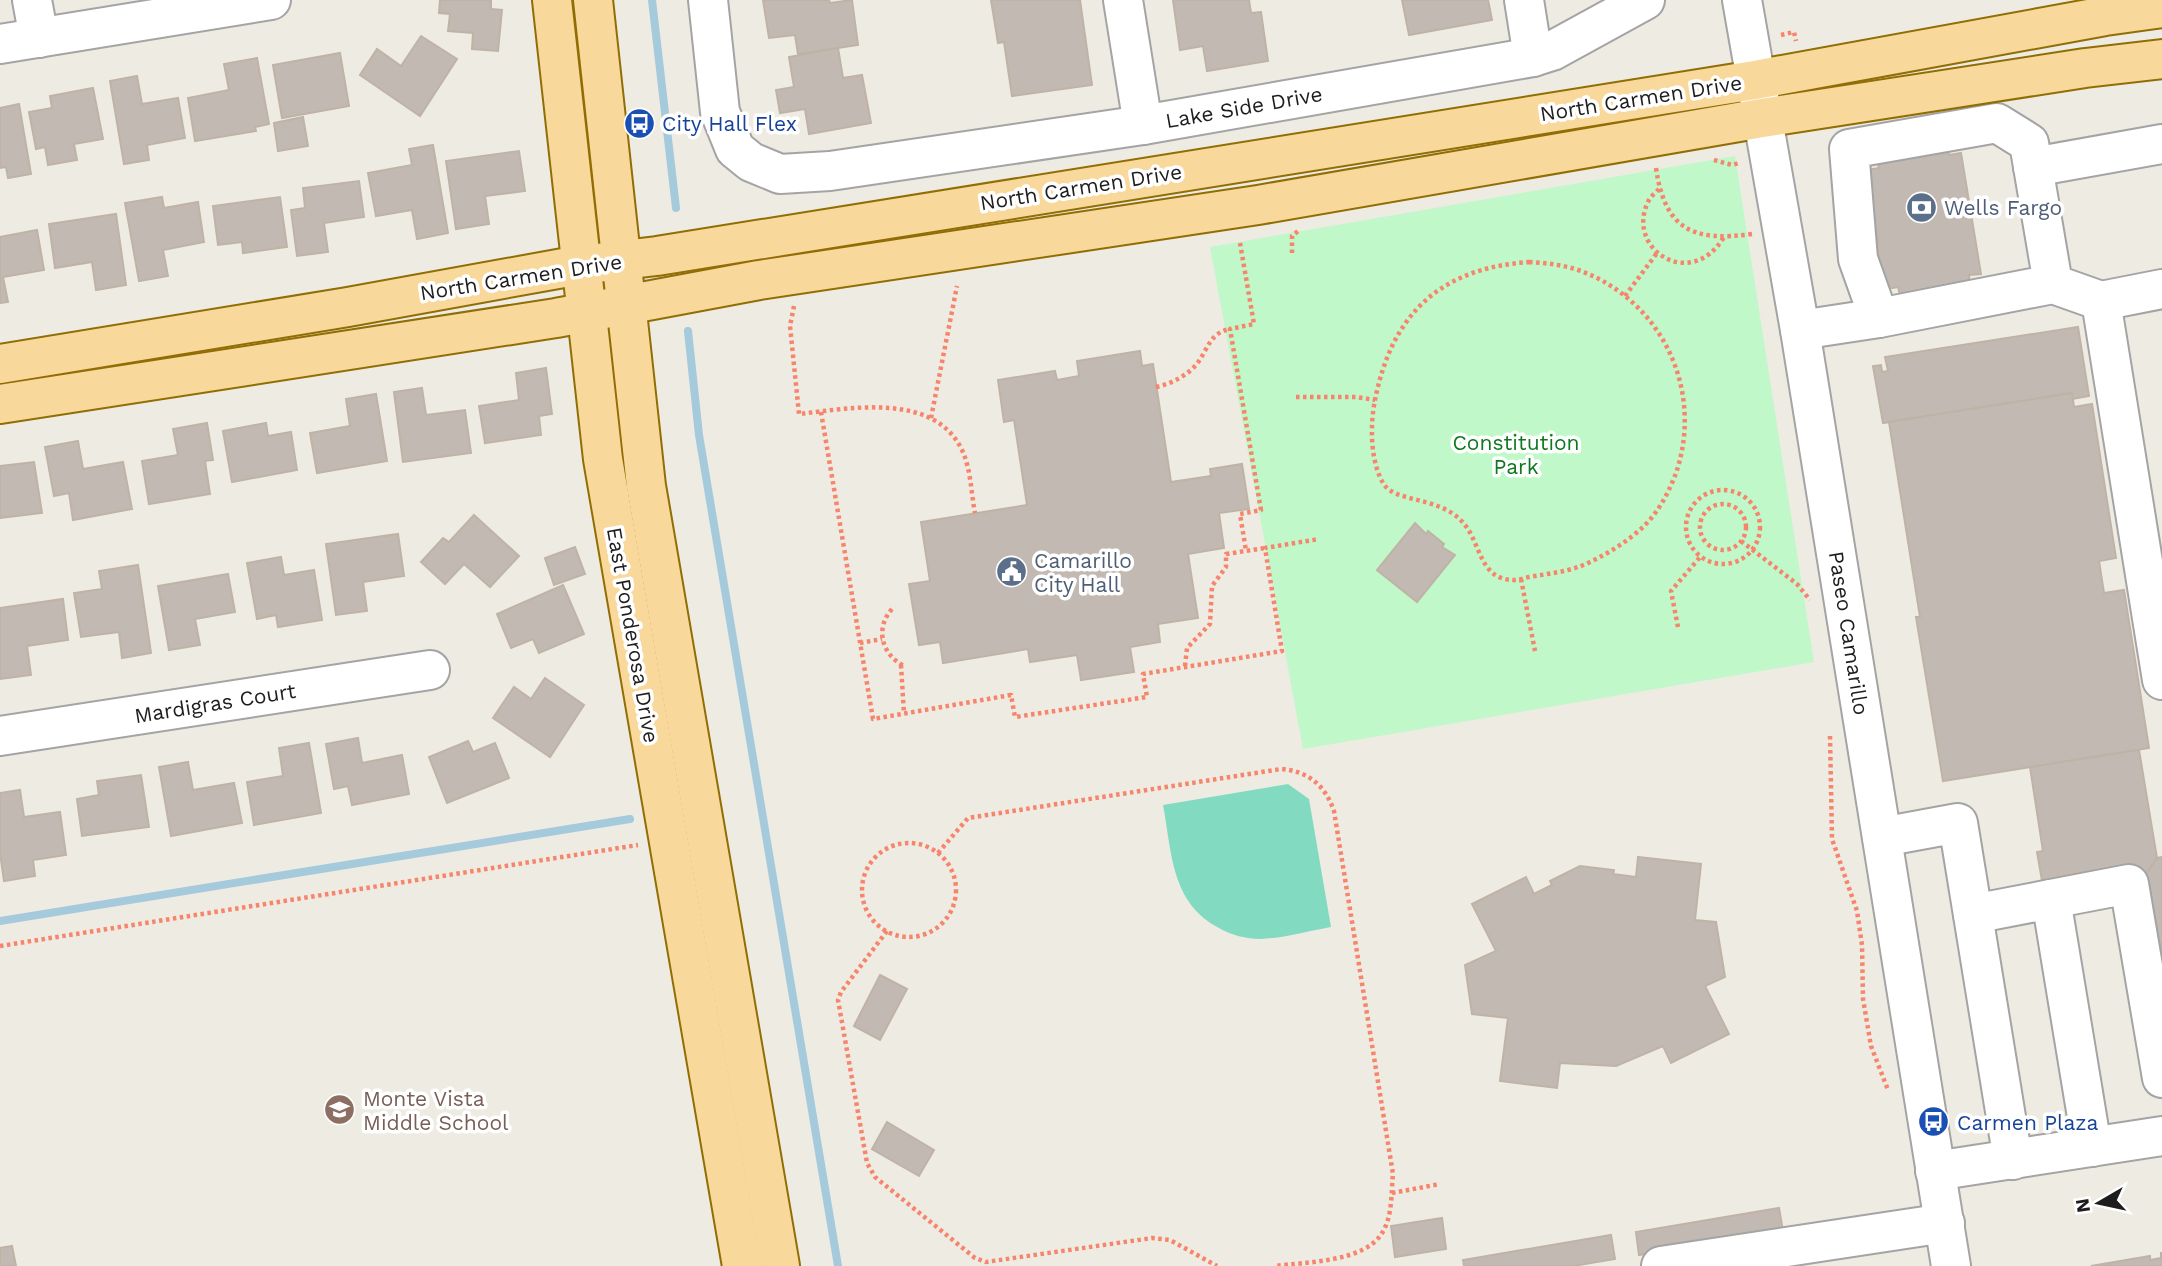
<svg xmlns="http://www.w3.org/2000/svg" width="2162" height="1266" font-family="'Work Sans',sans-serif">
  <style>
    .park { fill: #c0f8c9 }
    .pitch { fill: #82dbc0 }
    .lines { fill: none; stroke-linecap: round; stroke-linejoin: round }
    .stream { stroke: #a4cadb; stroke-width: 8 }
    .building { fill: #c2bab2; stroke: #bfb3a5; stroke-width: 2 }
    .minor-casing { stroke: #a4a4a4; stroke-width: 42 }
    .major-casing { stroke: #916e04; stroke-width: 42 }
    .path { stroke: #f6856c; stroke-width: 4.5; stroke-dasharray: 3.5 3.5; stroke-linecap: butt }
    .minor { stroke: #fff; stroke-width: 38 }
    .major { stroke: #f9d89c; stroke-width: 38 }
    .labels { text-anchor: middle; dominant-baseline: central; stroke-width: 7; stroke-linejoin: round; paint-order: stroke }
    .street-label { font-size: 21px; fill: #1d1d1d; stroke: #fff }
    .transit-label { font-size: 21px; fill: #164399; stroke: #fff; text-anchor: start }
    .service-label { font-size: 21px; fill: #4e5e75; stroke: #fff; text-anchor: start }
    .park-label { font-size: 21px; fill: #0e771f; stroke: #fff }
    .education-label { font-size: 21px; fill: #785e54; stroke: #fff; text-anchor: start }
  </style>
  <rect width="100%" height="100%" fill="#eeebe3"/>
  <path class="park" d="M1735 156 1814 662 1303 749 1210 247Z"/>
  <path class="pitch" d="M1288 784 1309 799 1331 927C1308 931 1284 938 1261 939 1246 939 1231 935 1219 928 1171 903 1172 853 1163 805Z"/>
  <g class="lines">
    <g class="stream">
      <path d="M652 0 676 208"/>
      <path d="M688 331 699 435 838 1266"/>
      <path d="M0 921 630 819"/>
    </g>
  </g>
  <g class="building">
    <path d="M440 0H491V9L502 10 498 51 472 49 473 33 448 31 450 14 439 13Z"/>
    <path d="M763 0H829L830 3 852 0 858 45 798 54 795 35 769 38Z"/>
    <path d="M991 0H1080L1092 85 1012 96 1004 42 998 43Z"/>
    <path d="M1173 0H1249L1251 13 1261 12 1268 61 1207 71 1203 46 1180 50Z"/>
    <path d="M1402 0H1488L1492 20 1409 35Z"/>
    <path d="M421 36 457 59 420 116 360 75 377 49 401 66Z"/>
    <path d="M838 48 843 78 862 75 871 123 809 134 805 109 780 113 776 90 794 87 789 57Z"/>
    <path d="M340 53 349 106 282 118 273 65Z"/>
    <path d="M257 58 269 124 255 127 256 131 195 141 188 98 229 90 224 64Z"/>
    <path d="M137 76 142 104 178 98 185 138 147 145 149 160 124 164 110 81Z"/>
    <path d="M93 88 103 139 74 144 77 160 48 165 45 147 36 149 29 112 52 108 50 96Z"/>
    <path d="M19 104 31 174 8 178 6 167 0 168V108Z"/>
    <path d="M303 117 308 146 278 151 274 123Z"/>
    <path d="M1947 144 1949 155 1961 153 1981 274 1969 275 1970 287 1901 299 1898 287 1886 289 1883 269 1867 272 1863 246 1878 243 1866 170 1879 168 1876 156Z"/>
    <path d="M433 145 448 233 417 239 412 210 376 216 368 173 412 165 409 149Z"/>
    <path d="M519 151 525 191 485 196 489 224 456 229 446 161Z"/>
    <path d="M359 181 364 217 324 223 328 252 297 256 291 210 305 208 303 188Z"/>
    <path d="M162 197 164 208 198 202 204 242 163 250 168 276 139 281 125 203Z"/>
    <path d="M280 197 287 247 243 253 242 242 218 245 213 206Z"/>
    <path d="M116 214 126 285 96 290 92 262 55 268 49 224Z"/>
    <path d="M37 230 44 270 3 277 8 302 0 303V237Z"/>
    <path d="M2078 327 2089 396 2072 399V393L1883 423 1873 366 1881 365 1882 372 1888 371 1885 357Z"/>
    <path d="M1140 351 1142 366 1153 364 1171 482 1211 476 1210 469 1242 464 1249 509 1219 513 1224 548 1188 554 1198 618 1158 624 1160 642 1130 647 1134 672 1081 680 1077 655 1030 662 1028 649 943 663 940 642 919 645 909 584 930 581 921 522 1027 505 1014 420 1004 422 998 380 1055 371 1057 380 1079 376 1077 361Z"/>
    <path d="M546 368 552 414 539 416 541 435 485 443 479 406 519 400 516 373Z"/>
    <path d="M422 388 426 415 465 410 471 453 403 462 394 392Z"/>
    <path d="M2072 393 2074 407 2092 404 2116 558 2099 561 2104 593 2124 590 2149 748 1943 781 1916 617H1920L1889 422Z"/>
    <path d="M376 394 387 461 317 473 310 433 350 426 346 399Z"/>
    <path d="M207 423 213 460 205 461 210 494 149 504 142 461 178 455 173 429Z"/>
    <path d="M266 423 268 436 291 432 297 470 232 482 223 431Z"/>
    <path d="M78 441 83 469 123 462 132 509 73 520 69 493 54 496 45 447Z"/>
    <path d="M34 462 42 513 0 518V466Z"/>
    <path d="M474 515 519 556 490 587 464 564 445 584 421 562 443 538 449 542Z"/>
    <path d="M1415 523 1426 534 1428 531 1444 544 1442 547 1455 555 1417 602 1377 570Z"/>
    <path d="M398 534 404 576 363 582 367 611 336 615 326 544Z"/>
    <path d="M575 547 585 574 554 585 545 558Z"/>
    <path d="M281 557 284 575 314 570 322 620 278 627 276 615 257 619 247 563Z"/>
    <path d="M138 565 151 653 122 658 119 632 81 637 74 593 102 589 99 571Z"/>
    <path d="M228 574 235 612 195 619 200 645 169 650 158 586Z"/>
    <path d="M563 585 584 634 539 653 533 639 511 648 497 614Z"/>
    <path d="M63 599 68 640 27 646 31 675 0 679V608Z"/>
    <path d="M545 678 584 705 550 757 493 718 514 687 531 699Z"/>
    <path d="M358 738 362 763 402 755 409 794 352 805 348 786 334 789 326 744Z"/>
    <path d="M468 741 473 752 495 743 509 778 447 803 429 757Z"/>
    <path d="M309 743 321 813 254 825 247 782 283 776 279 748Z"/>
    <path d="M2139 750 2157 858 2145 876 2044 892 2037 852 2043 851 2030 767Z"/>
    <path d="M188 762 193 790 234 783 242 823 171 836 159 767Z"/>
    <path d="M141 775 149 827 82 836 77 799 99 795 97 781Z"/>
    <path d="M20 790 24 817 60 812 66 855 33 860 35 876 4 881 0 853V793Z"/>
    <path d="M1638 857 1701 864 1695 920 1716 922 1725 977 1705 986 1729 1034 1671 1063 1663 1046 1616 1066 1560 1063 1557 1088 1500 1081 1508 1018 1472 1014 1465 965 1496 951 1472 904 1526 877 1534 894 1552 885 1550 881 1580 866 1614 870 1613 874 1636 877Z"/>
    <path d="M2162 857V980L2145 876 2157 858Z"/>
    <path d="M880 975 907 989 880 1040 854 1026Z"/>
    <path d="M887 1122 934 1150 919 1176 872 1149Z"/>
    <path d="M1779 1208 1783 1231 1639 1255 1636 1232Z"/>
    <path d="M1442 1218 1446 1249 1395 1257 1391 1226Z"/>
    <path d="M1611 1235 1615 1259 1573 1266H1464L1463 1260Z"/>
    <path d="M12 1246 16 1266H0V1248Z"/>
    <path d="M2161 1253H2162V1266H2091L2150 1256V1260L2161 1258Z"/>
  </g>
  <g class="lines">
    <defs>
      <g id="minor">
        <path d="M32 0 39 38"/>
        <path d="M708 0 720 112 735 149 751 162 780 174 830 171 1143 125 1533 57 1552 51 1645 0"/>
        <path d="M1123 0 1143 125"/>
        <path d="M1524 0 1533 57"/>
        <path d="M1742 0 1800 330 1951 1266"/>
        <path d="M0 44 271 0"/>
        <path d="M2033 167 2162 144"/>
        <path d="M2053 284 2029 143 1997 123 1849 149 1858 259 1879 318 2053 284 2101 301 2162 680"/>
        <path d="M2101 301 2162 289"/>
        <path d="M1800 330 1879 318"/>
        <path d="M0 736 430 670"/>
        <path d="M1882 837 1958 823 2013 1160"/>
        <path d="M2051 899 2129 884 2162 1078"/>
        <path d="M1973 914 2051 899 2092 1147"/>
        <path d="M1935 1171 2162 1136"/>
        <path d="M1661 1266 1945 1223"/>
      </g>
      <g id="major">
        <path d="M552 0 603 459 742 1266"/>
        <path d="M593 0 646 486 780 1266"/>
        <path d="M0 364 348 307 580 265 657 256 1755 80 2105 16 2162 8"/>
        <path d="M0 404 556 318 759 280 1258 205 1762 118 2085 68 2162 59"/>
      </g>
    </defs>
    <use href="#minor" class="minor-casing"/>
    <use href="#major" class="major-casing"/>
    <g class="path">
      <path d="M1781 35 1794 32 1796 41"/>
      <path d="M1714 160 1732 165 1739 163"/>
      <path d="M1656 168C1665 230 1693 242 1752 234"/>
      <path d="M1659 189C1655 193 1650 197 1648 202 1625 249 1691 292 1724 237"/>
      <path d="M1240 243 1254 324 1230 329 1261 510 1240 514 1246 551"/>
      <path d="M1292 253V236L1298 231"/>
      <path d="M1529 262C1547 263 1564 265 1581 271 1663 302 1704 391 1676 473 1669 492 1658 513 1643 527 1628 541 1609 553 1590 562 1570 572 1551 573 1529 577 1524 578 1519 580 1514 580 1480 580 1481 545 1465 525 1442 495 1395 504 1383 483 1370 460 1370 425 1375 400 1392 313 1441 268 1529 262Z"/>
      <path d="M1625 296 1657 253"/>
      <path d="M794 306 790 326 799 414C851 408 934 392 962 450 971 469 971 493 975 513"/>
      <path d="M1156 387C1171 384 1186 376 1196 365 1208 350 1209 333 1230 329"/>
      <path d="M1296 397H1356L1375 400"/>
      <path d="M821 412 873 719 1011 695 1015 717 1147 697 1143 674 1282 651 1265 548 1319 539"/>
      <path d="M931 418 957 286"/>
      <circle cx="1723" cy="527" r="37"/>
      <circle cx="1723" cy="527" r="23"/>
      <path d="M1741 541 1797 584 1810 600"/>
      <path d="M1521 579 1535 651"/>
      <path d="M892 609C875 628 881 654 904 666"/>
      <path d="M1678 627 1671 591 1701 556"/>
      <path d="M860 643 882 639"/>
      <path d="M901 665 904 714"/>
      <path d="M1185 666 1187 648 1210 624 1212 586 1226 567V554L1265 548"/>
      <path d="M1830 736 1832 839 1857 911 1862 945 1863 999 1871 1046 1888 1090"/>
      <circle cx="909" cy="890" r="47"/>
      <path d="M938 853 968 818 1281 769C1308 771 1325 785 1334 811L1393 1174C1391 1192 1393 1216 1382 1233 1365 1262 1306 1262 1275 1266"/>
      <path d="M887 931 841 992 838 1000 867 1163 875 1177 975 1258 986 1262 1152 1238 1170 1240 1217 1266"/>
      <path d="M0 946 638 845"/>
      <path d="M1392 1193 1440 1184"/>
    </g>
    <use href="#minor" class="minor"/>
    <use href="#major" class="major"/>
  </g>
  <defs>
    <symbol id="bus-disc" viewBox="-11 -11 22 22"><circle r="9.5" fill="#1a4fb4" stroke="#fff"/><path d="M-5-6H5V4H4V6H2V4H-2V6H-4V4H-5ZM-3.5-4V0h7V-4ZM-3.5 1.2v1.5H-2V1.2ZM2 1.2v1.5H3.5V1.2Z" fill="#fff"/></symbol>
    <symbol id="bank-disc" viewBox="-11 -11 22 22"><circle r="9.5" fill="#5c6f8a" stroke="#fff"/><path d="M-6-4H6V4H-6ZM0-2.3a2.3 2.3 0 1 0 0 4.6a2.3 2.3 0 1 0 0-4.6Z" fill="#fff"/></symbol>
    <symbol id="civic-disc" viewBox="-11 -11 22 22"><circle r="9.5" fill="#5c6f8a" stroke="#fff"/><path d="M-.6-6.5H3V-4.5H.6V-3L4-1V1h2V6H-6V1h2V-1L-.6-3ZM-1.2 2.5V6h2.4V2.5Z" fill="#fff"/></symbol>
    <symbol id="school-disc" viewBox="-11 -11 22 22"><circle r="9.5" fill="#8d6e63" stroke="#fff"/><path d="M0-5L7-2L0 1L-7-2ZM-4 1L0 2.5L4 1V4Q0 6-4 4Z" fill="#fff"/></symbol>
  </defs>
  <g fill-rule="evenodd">
    <use href="#bus-disc" x="622" y="106" width="35" height="35"/>
    <use href="#bank-disc" x="1904" y="190" width="35" height="35"/>
    <use href="#civic-disc" x="994" y="554" width="35" height="35"/>
    <use href="#school-disc" x="322" y="1092" width="35" height="35"/>
    <use href="#bus-disc" x="1916" y="1104" width="35" height="35"/>
  </g>
  <g class="labels">
    <g class="street-label">
      <text transform="translate(1641 98) rotate(-9)">North Carmen Drive</text>
      <text transform="translate(1244 107) rotate(-10)">Lake Side Drive</text>
      <text transform="translate(1081 187) rotate(-9)">North Carmen Drive</text>
      <text transform="translate(521 277) rotate(-9)">North Carmen Drive</text>
      <text transform="translate(1849 633) rotate(81)">Paseo Camarillo</text>
      <text transform="translate(633 635) rotate(80)">East Ponderosa Drive</text>
      <text transform="translate(215 703) rotate(-9)">Mardigras Court</text>
    </g>
    <g class="transit-label">
      <text x="662" y="123">City Hall Flex</text>
      <text x="1957" y="1122">Carmen Plaza</text>
    </g>
    <g class="service-label">
      <text x="1944" y="207">Wells Fargo</text>
      <text x="1034" y="560">Camarillo<tspan x="1034" dy="24">City Hall</tspan></text>
    </g>
    <g class="park-label">
      <text x="1516" y="442">Constitution<tspan x="1516" dy="24">Park</tspan></text>
    </g>
    <g class="education-label">
      <text x="363" y="1098">Monte Vista<tspan x="363" dy="24">Middle School</tspan></text>
    </g>
  </g>
  <g transform="translate(2099 1203) rotate(261)" stroke="#ffffff" stroke-width="5" paint-order="stroke">
  <path d="M0-5L12 26L0 18L-12 26Z" fill="#1d1d1d"/>
  <text y="-10" font-size="19" font-weight="bold" text-anchor="middle" fill="#1d1d1d">N</text>
  </g>
</svg>
